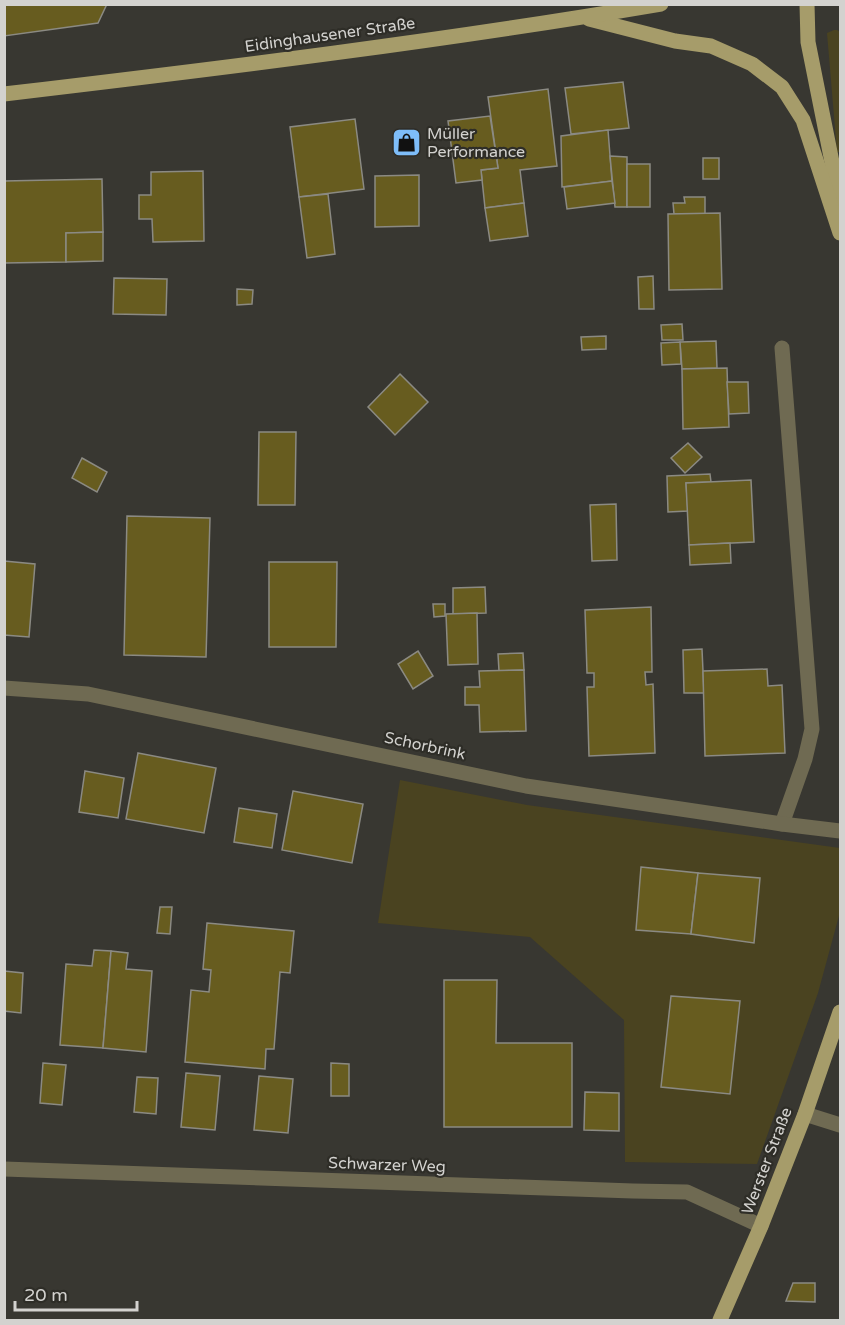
<svg xmlns="http://www.w3.org/2000/svg" width="845" height="1325" font-family="'Varela Round',sans-serif">
  <style>
    .green { fill: #4a4320 }
    .building { fill: #675c1f; stroke: #8b8a83; stroke-width: 1.5 }
    .lines { fill: none; stroke-linecap: round; stroke-linejoin: round }
    .minor { stroke: #6f6a52; stroke-width: 15 }
    .major { stroke: #a69c6a; stroke-width: 15 }
    .labels { text-anchor: middle; dominant-baseline: central; stroke-width: 4.5; stroke-linejoin: round; paint-order: stroke }
    .street-label { font-size: 16px; fill: #d3d2cf; stroke: #2e2d27 }
    .poi-label { font-size: 16px; fill: #d3d2cf; stroke: #2e2d27; text-anchor: start }
  </style>
  <rect width="100%" height="100%" fill="#383731"/>
  <g class="green">
    <path d="M834 30H837L840 32V152H837L827 33Z"/>
    <path d="M400 780 527 805 840 848V912L818 993 757 1164 625 1162 624 1020 530 937 378 923Z"/>
  </g>
  <g class="building">
    <path d="M4 4H107L98 23 4 36Z"/>
    <path d="M623 82 629 128 571 134 565 88Z"/>
    <path d="M548 89 557 166 520 170 524 203 485 208 481 170 498 168 488 97Z"/>
    <path d="M490 116 498 168 481 170 482 180 456 183 448 121Z"/>
    <path d="M355 119 364 189 299 197 290 127Z"/>
    <path d="M608 130 612 181 562 187 561 136Z"/>
    <path d="M610 156 627 157V207H615Z"/>
    <rect x="703" y="158" width="16" height="21"/>
    <rect x="627" y="164" width="23" height="43"/>
    <path d="M203 171 204 241 153 242 152 219H139V195H151V172Z"/>
    <path d="M419 175V226L375 227V176Z"/>
    <path d="M102 179 103 232 66 233V262L4 263V181Z"/>
    <path d="M612 181 615 203 567 209 564 187Z"/>
    <path d="M328 194 335 254 307 258 299 197Z"/>
    <path d="M684 197H705V214H674L673 203H685Z"/>
    <path d="M524 203 528 236 490 241 485 208Z"/>
    <path d="M720 213 722 289 669 290 668 214Z"/>
    <path d="M103 232V261L66 262V233Z"/>
    <path d="M653 276 654 309H639L638 277Z"/>
    <path d="M114 278 167 279 166 315 113 314Z"/>
    <path d="M237 289 253 290 252 304 237 305Z"/>
    <path d="M682 324 683 340H662L661 325Z"/>
    <path d="M606 336V349L582 350 581 337Z"/>
    <path d="M716 341 717 368 682 369 680 342Z"/>
    <path d="M680 342 681 364 662 365 661 343Z"/>
    <path d="M727 368 729 427 683 429 682 369Z"/>
    <path d="M400 374 428 402 395 435 368 407Z"/>
    <path d="M727 382H748L749 413 729 414Z"/>
    <path d="M259 432H296L295 505H258Z"/>
    <path d="M688 443 702 457 685 473 671 458Z"/>
    <path d="M82 458 107 472 97 492 72 478Z"/>
    <path d="M710 474 711 482 686 483 688 511 668 512 667 476Z"/>
    <path d="M751 480 754 542 689 545 686 483Z"/>
    <path d="M616 504 617 560 592 561 590 505Z"/>
    <path d="M127 516 210 518 206 657 124 655Z"/>
    <path d="M730 543 731 563 690 565 689 545Z"/>
    <path d="M4 561 35 564 29 637 4 635Z"/>
    <path d="M269 562H337L336 647H269Z"/>
    <path d="M485 587 486 613 453 614V588Z"/>
    <path d="M433 604H445V616L434 617Z"/>
    <path d="M651 607 652 672H645L646 685 653 684 655 753 589 756 587 687H594V673H587L585 610Z"/>
    <path d="M477 613 478 664 448 665 446 614Z"/>
    <path d="M702 649 704 693H684L683 650Z"/>
    <path d="M418 651 433 676 413 689 398 664Z"/>
    <path d="M523 653 524 670 499 671 498 654Z"/>
    <path d="M767 669 768 686 782 685 785 753 705 756 703 671Z"/>
    <path d="M524 670 526 731 480 732 479 705H465V687H480L479 671Z"/>
    <path d="M138 753 216 768 204 833 126 819Z"/>
    <path d="M85 771 124 778 118 818 79 812Z"/>
    <path d="M293 791 363 804 352 863 282 850Z"/>
    <path d="M239 808 277 814 272 848 234 842Z"/>
    <path d="M641 867 698 873 691 934 636 930Z"/>
    <path d="M698 873 760 878 754 943 691 934Z"/>
    <path d="M160 907H172L170 934 157 933Z"/>
    <path d="M207 923 294 931 290 973 280 972 274 1049H266L265 1069 185 1062 191 990 209 992 211 970 203 969Z"/>
    <path d="M94 950 111 951 103 1048 60 1045 66 964 92 966Z"/>
    <path d="M111 951 128 953 126 969 152 971 146 1052 103 1048Z"/>
    <path d="M4 971 23 973 21 1013 4 1011Z"/>
    <path d="M444 980H497L496 1043H572V1127H444Z"/>
    <path d="M671 996 740 1001 730 1094 661 1087Z"/>
    <path d="M43 1063 66 1065 62 1105 40 1103Z"/>
    <path d="M331 1063 349 1064V1096H331Z"/>
    <path d="M186 1073 220 1076 215 1130 181 1127Z"/>
    <path d="M259 1076 293 1079 288 1133 254 1130Z"/>
    <path d="M137 1077 158 1078 156 1114 134 1112Z"/>
    <path d="M585 1092 619 1093V1131L584 1130Z"/>
    <path d="M793 1283H815V1302L786 1301Z"/>
  </g>
  <g class="lines">
    <g class="minor">
      <path d="M782 348 812 729 805 759 782 824"/>
      <path d="M4 688 88 694 526 786 782 824 840 831"/>
      <path d="M805 1114 840 1125"/>
      <path d="M4 1169 633 1191 687 1192 761 1226"/>
    </g>
    <g class="major">
      <path d="M807 4 808 42 840 202"/>
      <path d="M589 19 675 41 711 46 752 64 782 87 803 120 840 233"/>
      <path d="M4 94C224 68 443 41 661 4"/>
      <path d="M720 1320 761 1226 805 1114 840 1012"/>
    </g>
  </g>
  <defs>
    <symbol id="shop-square" viewBox="-11 -11 22 22"><rect x="-9" y="-9" width="18" height="18" rx="4" fill="#7ebdf9" stroke="#2e2d27"/><path d="M-5-2.5h2.3a2.7 3.5 0 0 1 5.4 0H5L5.5 6h-11ZM-1.5-2.5h3a1.5 2.3 0 0 0-3 0Z" fill="#111"/></symbol>
  </defs>
  <g fill-rule="evenodd">
    <use href="#shop-square" x="390" y="126" width="33" height="33"/>
  </g>
  <g class="labels">
    <g class="street-label">
      <text transform="translate(330 35) rotate(-8)">Eidinghausener Straße</text>
      <text transform="translate(425 746) rotate(12)">Schorbrink</text>
      <text transform="translate(767 1161) rotate(-69)">Werster Straße</text>
      <text transform="translate(387 1165) rotate(2)">Schwarzer Weg</text>
    </g>
    <g class="poi-label">
      <text x="427" y="134">Müller<tspan x="427" dy="18">Performance</tspan></text>
    </g>
  </g>
  <rect width="845" height="1325" fill="none" stroke="#d3d2cf" stroke-width="12"/>
  <path d="M15 1301v9h122v-9" fill="none" stroke="#d3d2cf" stroke-width="3"/>
  <text x="24" y="1301" font-size="18" fill="#d3d2cf" stroke="#2e2d27" stroke-width="4.5" paint-order="stroke">20 m</text>
</svg>
